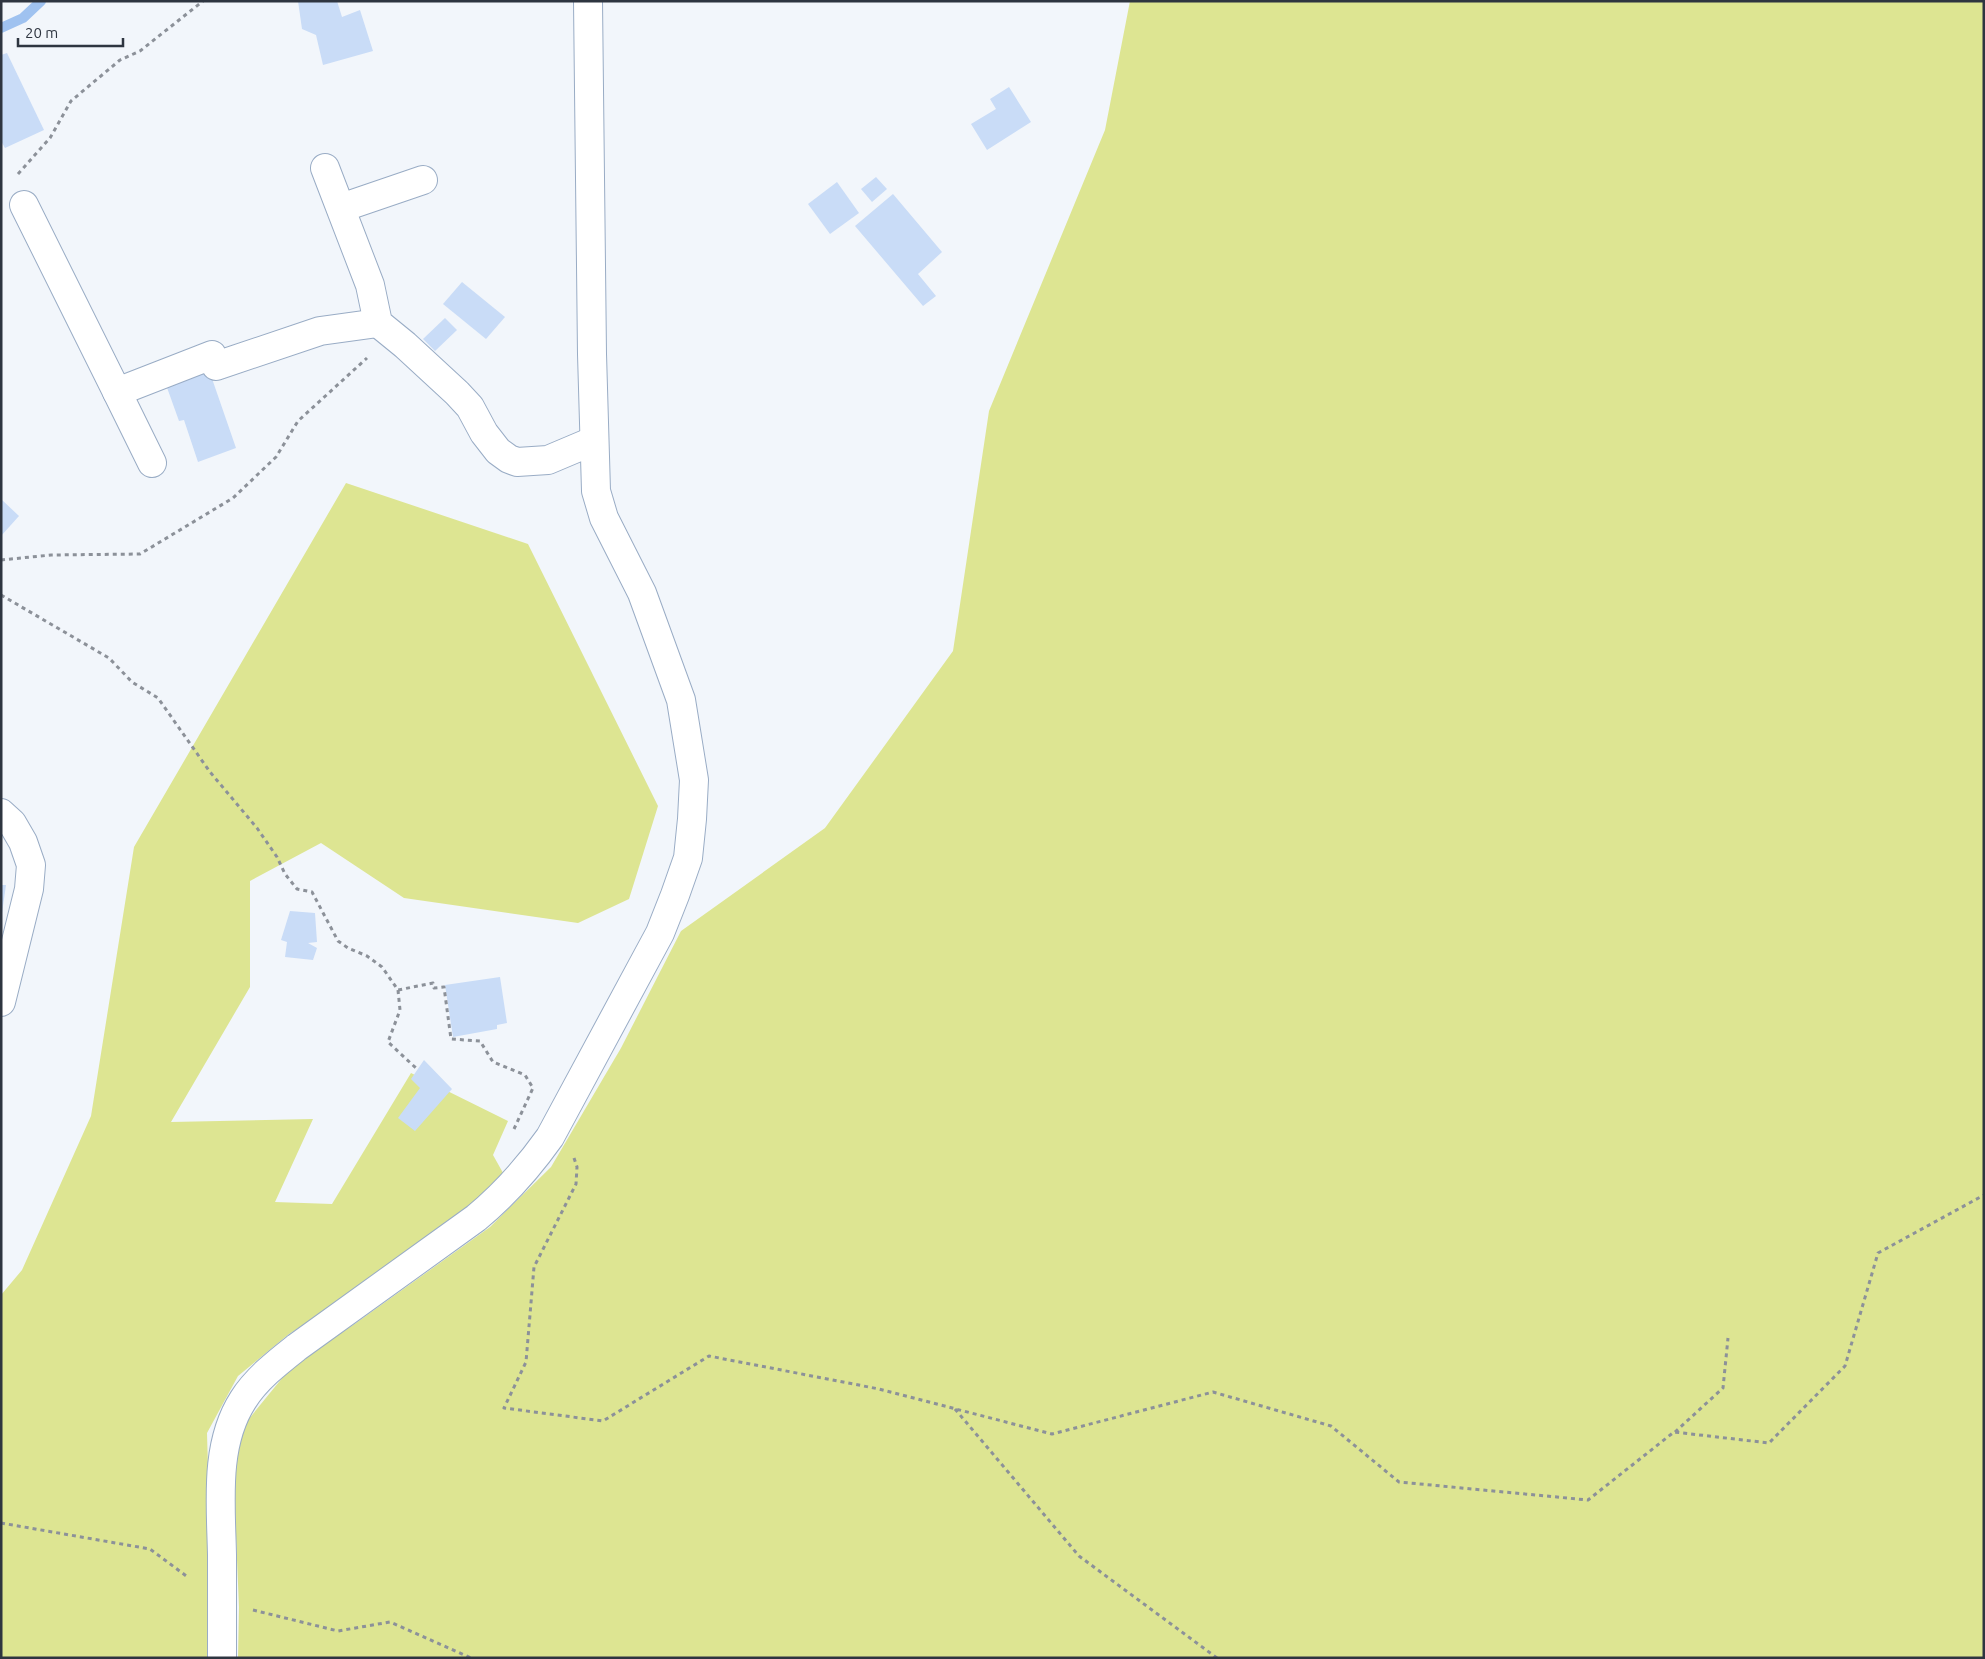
<svg xmlns="http://www.w3.org/2000/svg" width="1985" height="1659" font-family="Ubuntu,sans-serif">
  <style>
    .green { fill: #dde592 }
    .lines { fill: none; stroke-linecap: round; stroke-linejoin: round }
    .stream { stroke: #9fc2f0; stroke-width: 10 }
    .building { fill: #c9dcf7 }
    .minor-casing { stroke: #99acc5; stroke-width: 30 }
    .path { stroke: #8c9199; stroke-width: 3; stroke-dasharray: 4 4; stroke-linecap: butt }
    .minor { stroke: #fff; stroke-width: 28 }
  </style>
  <rect width="100%" height="100%" fill="#f2f6fb"/>
  <g class="green">
    <path d="M1130 1H1984V1658H238L239 1607 234 1489 239 1431 292 1366 356 1323 490 1227 551 1167 621 1048 681 931 825 828 953 651 989 411 1105 130Z"/>
    <path d="M346 483 528 544 658 806 629 899 578 923 404 898 321 843 250 881V987L171 1122 313 1119 275 1202 332 1204 411 1073 508 1121 493 1155 507 1180 353 1294 289 1334 238 1376 207 1433 209 1502 208 1658H1V1295L22 1270 91 1116 134 847Z"/>
  </g>
  <g class="lines">
    <path class="stream" d="M1 28 23 18 41 1"/>
  </g>
  <g class="building">
    <path d="M298 1H337L342 17 360 10 373 51 323 65 316 35 302 29Z"/>
    <path d="M7 53 44 130 5 148 1 141V55Z"/>
    <path d="M1009 87 1031 122 987 150 971 124 996 109 990 99Z"/>
    <path d="M876 177 887 189 872 202 861 189Z"/>
    <path d="M837 182 859 213 830 234 808 204Z"/>
    <path d="M893 194 942 252 918 274 936 296 923 306 855 226Z"/>
    <path d="M462 282 505 317 486 339 443 304Z"/>
    <path d="M445 318 457 330 435 351 423 339Z"/>
    <path d="M208 367 236 448 198 462 184 420 179 421 165 382Z"/>
    <path d="M1 499 19 516 1 536Z"/>
    <path d="M1 885H6L2 913H1Z"/>
    <path d="M290 911 315 913 317 942 308 943 317 948 313 960 285 957 287 942 281 940Z"/>
    <path d="M500 977 507 1023 497 1025V1029L453 1037 445 985Z"/>
    <path d="M424 1060 452 1089 415 1131 398 1118 420 1088 411 1079Z"/>
  </g>
  <g class="lines">
    <defs>
      <g id="minor">
        <path d="M325 168 370 285 378 323 405 345 457 393 470 407 484 433 498 451 509 459 517 462 548 460 593 441"/>
        <path d="M24 205 117 392 212 355 216 366 320 331 378 323"/>
        <path d="M341 208 423 180"/>
        <path d="M117 392 152 463"/>
        <path d="M1 813 12 823 23 842 31 865 29 889 1 1002"/>
        <path d="M222 1658C222 1624 222 1589 222 1555 221 1504 214 1445 243 1400 256 1379 278 1362 297 1347L476 1218C505 1194 528 1168 550 1137L660 933 675 895 688 858 692 819 694 780 681 700 642 593 604 518 596 491 592 354 588 1"/>
      </g>
    </defs>
    <use href="#minor" class="minor-casing"/>
    <g class="path">
      <path d="M18 174 50 138 71 101 120 60 140 51 203 1"/>
      <path d="M1 560 51 555 140 554 233 498 276 457 298 421 367 358"/>
      <path d="M1 595 109 658 132 682 158 698 210 772 257 828 277 857 285 874 297 889 312 892 338 941 348 948 367 956 382 967 398 990 433 983 434 988 444 987 451 1039 480 1041 493 1062 525 1075 533 1088 514 1129"/>
      <path d="M398 990 400 1010 388 1042 417 1069"/>
      <path d="M574 1158 577 1167 576 1184 534 1267 526 1362 504 1408 603 1421 709 1356 879 1389 1052 1434 1213 1392 1331 1426 1399 1482 1588 1500 1674 1432 1769 1443 1845 1366 1878 1253 1984 1195"/>
      <path d="M955 1409 1079 1556 1217 1658"/>
      <path d="M1675 1432 1723 1388 1728 1338"/>
      <path d="M1 1523 150 1549 189 1578"/>
      <path d="M253 1610 338 1631 390 1622 471 1658"/>
    </g>
    <use href="#minor" class="minor"/>
  </g>
  <rect width="1985" height="1659" fill="none" stroke="#2e3540" stroke-width="5"/>
  <path d="M18 38v8h105v-8" fill="none" stroke="#2e3540" stroke-width="2.5"/>
  <text x="25" y="38" font-size="15" fill="#2e3540" stroke="#f2f6fb" stroke-width="4" paint-order="stroke">20 m</text>
</svg>
